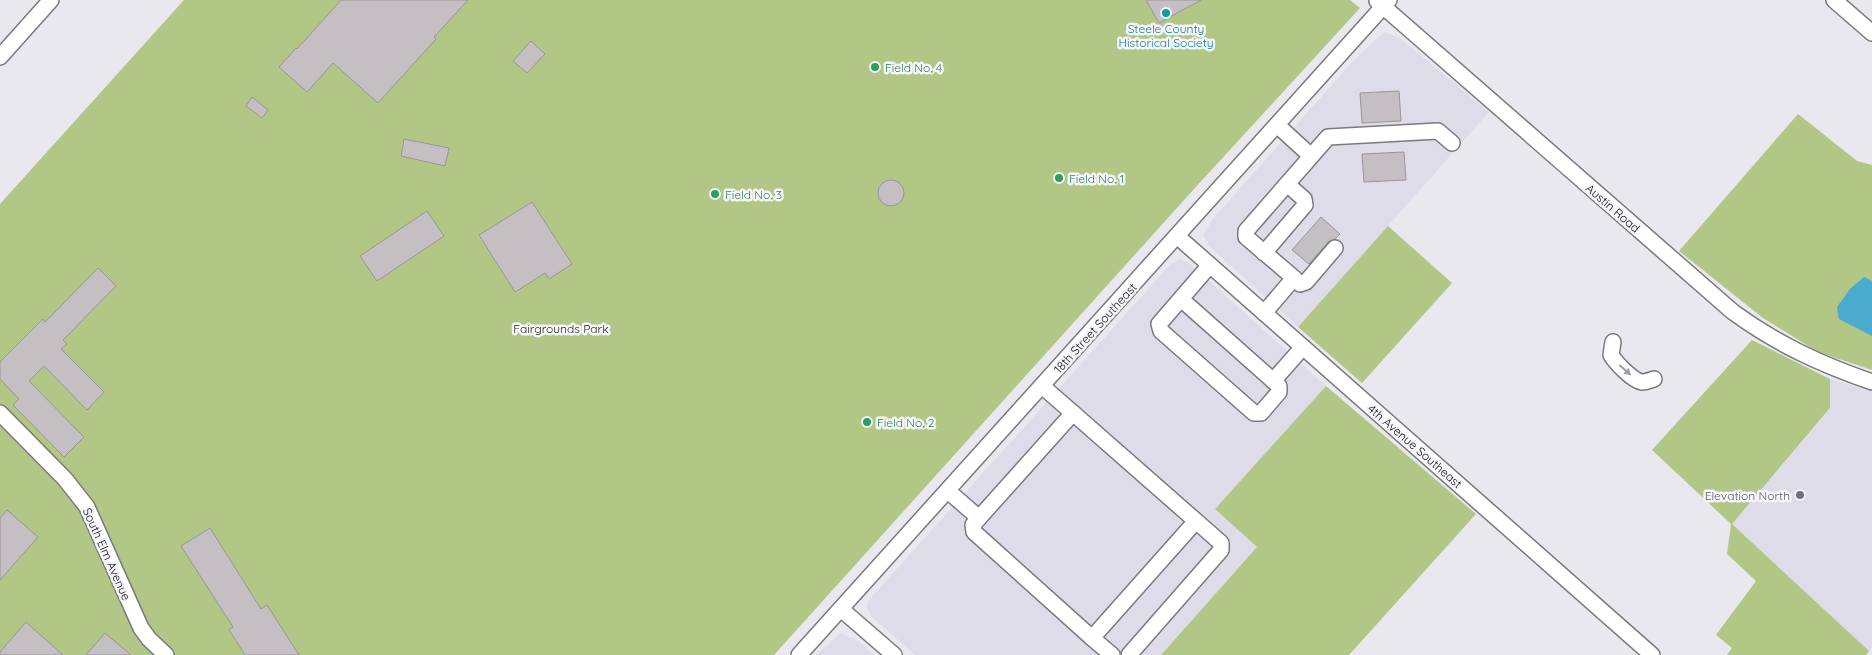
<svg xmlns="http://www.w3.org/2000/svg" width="1872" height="655" font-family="Quicksand,sans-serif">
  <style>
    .built { fill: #dfdce9 }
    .green { fill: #b2c685 }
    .water { fill: #4aabce }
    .building { fill: #c4bfc3; stroke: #9a9599 }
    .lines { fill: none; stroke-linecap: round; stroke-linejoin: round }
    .minor-casing { stroke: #7a797e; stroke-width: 18 }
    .minor { stroke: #fff; stroke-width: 15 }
    .oneway { fill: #9f9fa0 }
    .culture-dot { fill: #0f9aa8; stroke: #f6f5fb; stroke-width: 2 }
    .leisure-dot { fill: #2e9e5b; stroke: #f6f5fb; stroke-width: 2 }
    .worship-dot { fill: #6b7280; stroke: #f6f5fb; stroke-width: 2 }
    .labels { text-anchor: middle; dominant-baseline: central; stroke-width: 5; stroke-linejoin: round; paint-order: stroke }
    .culture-label { font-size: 12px; fill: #0d838f; stroke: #f6f5fb }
    .leisure-label { font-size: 12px; fill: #27864d; stroke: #f6f5fb; text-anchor: start }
    .street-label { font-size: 12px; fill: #101012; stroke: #f6f5fb }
    .park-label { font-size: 12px; fill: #252d0d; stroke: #f6f5fb }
    .worship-label { font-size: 12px; fill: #5b616d; stroke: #f6f5fb; text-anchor: end }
  </style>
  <rect width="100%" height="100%" fill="#e9e8ee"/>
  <g class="built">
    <path d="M1384 32 1400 38 1489 112 1298 327 1210 247 1203 235 1212 220 1353 61Z"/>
    <path d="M1179 259 1188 262 1326 386 1215 509 1257 547 1161 655H915L872 617 867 608 868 601 1168 267Z"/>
    <path d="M1830 379 1872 392V648L1869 651 1732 524 1830 409Z"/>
    <path d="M841 633 858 641 874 655H816Z"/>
  </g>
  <g class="green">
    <path d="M184 0H1350L1360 8 1194 189 774 655H0V204Z"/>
    <path d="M1798 114 1857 161 1872 165V370L1818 352 1763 318 1679 251Z"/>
    <path d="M1388 226 1452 283 1362 383 1298 327Z"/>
    <path d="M1752 340 1830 379V408L1732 524 1869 651 1866 655H1727L1732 648 1716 635 1756 581 1727 554 1731 524 1652 450Z"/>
    <path d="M1326 386 1476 514 1349 655H1161L1257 547 1215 509Z"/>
  </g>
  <path class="water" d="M1864 277 1872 281V336L1839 319 1837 307 1850 289Z"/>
  <g class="building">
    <path d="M341 0H468L434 37 436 39 378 103 333 63 307 92 279 67 296 48 297 49Z"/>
    <path d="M1146 0H1201L1159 23Z"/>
    <path d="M531 41 545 54 527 73 513 61Z"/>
    <path d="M1399 91 1401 121 1362 123 1360 93Z"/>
    <path d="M252 97 268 110 262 118 246 106Z"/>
    <path d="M404 139 449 148 445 166 401 156Z"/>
    <path d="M1404 152 1406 180 1364 182 1362 154Z"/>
    <circle cx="891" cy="193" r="13"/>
    <path d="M532 202 572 264 549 279 545 273 515 292 479 235Z"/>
    <path d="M427 211 444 236 377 281 360 256Z"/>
    <path d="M1321 217 1340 234 1335 239 1328 242 1309 264 1292 250Z"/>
    <path d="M98 268 116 286 63 340 67 344 61 349 104 392 87 410 44 366 29 381 84 437 64 457 13 405 19 399 0 379V362L43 319 45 322Z"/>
    <path d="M7 510 38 537 0 580V518Z"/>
    <path d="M210 528 261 609 267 605 299 655H245L229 630 233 627 181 546Z"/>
    <path d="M26 622 37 632 63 655H0V652Z"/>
    <path d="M105 633 131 655H86Z"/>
  </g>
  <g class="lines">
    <defs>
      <g id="minor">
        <path d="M1834 0 1872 33"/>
        <path d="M1377 1 1733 312C1777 344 1820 364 1872 382"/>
        <path d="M0 57 51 0"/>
        <path d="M1277 125 1311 156"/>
        <path d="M1177 236 1652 655"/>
        <path d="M1264 253 1305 205 1304 199 1287 184"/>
        <path d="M1294 278 1300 284 1306 282 1335 248"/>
        <path d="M1181 299 1279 386V392L1261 413H1254L1161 331 1159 324 1210 265"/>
        <path d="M1264 313 1294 278 1246 237V231L1328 137 1438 131 1452 143"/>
        <path d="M1613 342 1611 355C1616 363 1633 381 1642 382 1646 382 1651 380 1654 379"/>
        <path d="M1273 381 1303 347"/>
        <path d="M0 413 65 479 87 507 141 628 149 639 166 655"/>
        <path d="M948 491 979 518 1073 413 1042 386"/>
        <path d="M979 518 973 525 974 532 1092 638 1196 521 1073 413"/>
        <path d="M841 609 894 655"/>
        <path d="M1092 638 1112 655"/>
        <path d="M799 655 1389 0"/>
        <path d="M1129 655 1221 550V543L1196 521"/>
      </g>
    </defs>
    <use href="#minor" class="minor-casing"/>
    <use href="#minor" class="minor"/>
  </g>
  <defs><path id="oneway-solid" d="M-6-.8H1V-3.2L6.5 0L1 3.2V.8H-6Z" transform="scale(1.25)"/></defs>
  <use class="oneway" href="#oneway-solid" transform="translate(1625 370) rotate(41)"/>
  <circle class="culture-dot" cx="1166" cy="13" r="5"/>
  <g class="leisure-dot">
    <circle cx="875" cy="67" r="5"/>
    <circle cx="1059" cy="178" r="5"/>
    <circle cx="715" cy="194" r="5"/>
    <circle cx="867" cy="422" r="5"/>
  </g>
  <circle class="worship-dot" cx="1800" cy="495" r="5"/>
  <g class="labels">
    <g class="culture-label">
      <text x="1166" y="28">Steele County<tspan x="1166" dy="14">Historical Society</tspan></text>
    </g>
    <g class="leisure-label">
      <text x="885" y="67">Field No. 4</text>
      <text x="1069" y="178">Field No. 1</text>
      <text x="725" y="194">Field No. 3</text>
      <text x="877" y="422">Field No. 2</text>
    </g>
    <g class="street-label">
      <text transform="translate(1613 208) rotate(41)">Austin Road</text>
      <text transform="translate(1095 328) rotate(-48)">18th Street Southeast</text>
      <text transform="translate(1415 446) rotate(41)">4th Avenue Southeast</text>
      <text transform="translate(107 554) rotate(66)">South Elm Avenue</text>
    </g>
    <g class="park-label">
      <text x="561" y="328">Fairgrounds Park</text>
    </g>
    <g class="worship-label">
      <text x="1790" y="495">Elevation North</text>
    </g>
  </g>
</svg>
